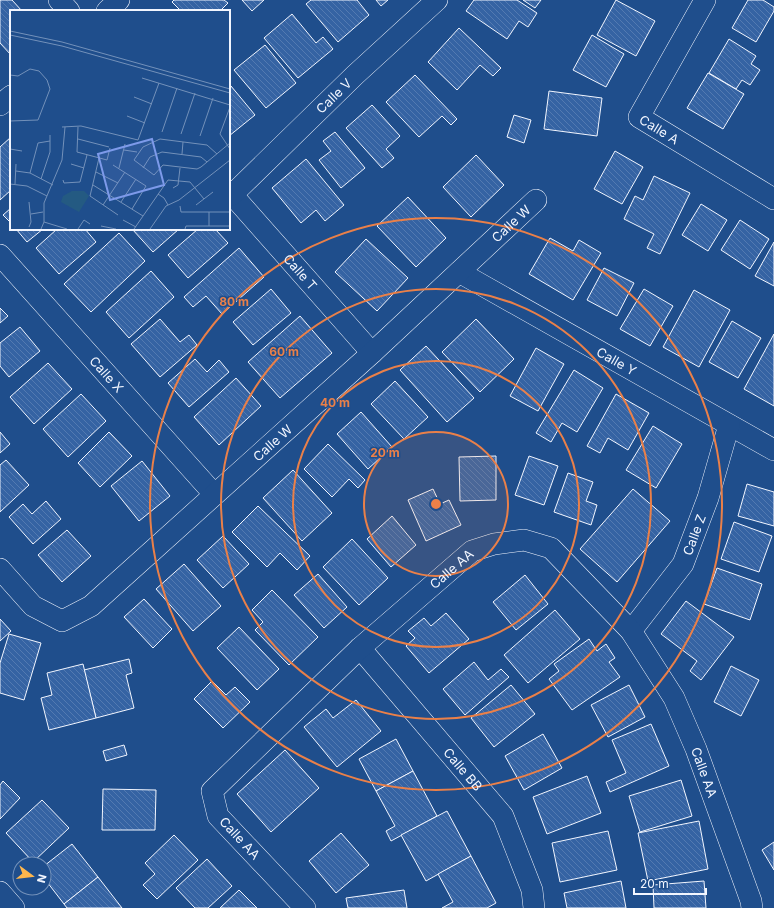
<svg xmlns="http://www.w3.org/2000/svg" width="774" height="908" font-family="Inter,sans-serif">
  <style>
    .building { fill: url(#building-back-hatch); stroke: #f2f6ff }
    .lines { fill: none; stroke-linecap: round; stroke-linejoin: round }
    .street-casing { stroke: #f2f6ff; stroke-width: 22 }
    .street { stroke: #1f4e8c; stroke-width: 21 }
    .ring { fill: none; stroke: #ea8049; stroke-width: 2 }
    .labels { text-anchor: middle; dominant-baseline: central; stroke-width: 3; stroke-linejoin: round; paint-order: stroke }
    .street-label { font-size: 13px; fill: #f2f6ff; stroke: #1f4e8c }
    .inset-road { fill: none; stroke: #7391ba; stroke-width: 1 }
    .view { fill: #7d9aea; fill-opacity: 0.15; stroke: #7d9aea; stroke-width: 2 }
    .inset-edge { fill: none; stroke: #f2f6ff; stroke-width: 2 }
    .centre { fill: #ea8049; stroke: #1f4e8c; stroke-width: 2 }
    .ring-label { font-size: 12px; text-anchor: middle; font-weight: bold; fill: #ea8049; stroke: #1f4e8c; stroke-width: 3; stroke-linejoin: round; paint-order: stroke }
  </style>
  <defs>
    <pattern id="building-back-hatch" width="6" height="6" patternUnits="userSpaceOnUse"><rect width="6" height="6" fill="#3563a3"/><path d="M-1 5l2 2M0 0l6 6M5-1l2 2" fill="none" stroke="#537ab1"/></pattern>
  </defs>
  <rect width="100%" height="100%" fill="#1f4e8c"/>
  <g class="building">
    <path d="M0 0H12L22 11H11V55L0 43Z"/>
    <path d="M174 0H224L228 3 220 11H181L172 2Z"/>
    <path d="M242 0H264L252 11Z"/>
    <path d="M311 0H357L369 15 338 42 306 4Z"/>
    <path d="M376 0H388L381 6Z"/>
    <path d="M474 0H517L537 13 528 27 519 21 507 39 466 11Z"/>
    <path d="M523 0H541L535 8Z"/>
    <path d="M616 0 655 21 636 56 597 35Z"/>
    <path d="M748 0H763L774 7V11L756 42 732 28Z"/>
    <path d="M292 14 316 43 323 37 333 49 298 78 264 38Z"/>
    <path d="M459 28 501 68 493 76 480 65 457 90 428 62Z"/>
    <path d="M592 35 624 54 606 87 573 70Z"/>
    <path d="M729 39 756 56 751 64 760 70 750 85 742 80 736 89 709 73Z"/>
    <path d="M265 45 296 83 266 108 234 70Z"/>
    <path d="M708 73 744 94 723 129 687 108Z"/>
    <path d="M415 75 457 119 451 125 442 116 419 137 386 102Z"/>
    <path d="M231 86 255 115 229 136V87Z"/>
    <path d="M549 91 602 98 597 136 544 129Z"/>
    <path d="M372 105 400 136 386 149 394 158 382 168 346 128Z"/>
    <path d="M514 115 531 120 524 143 507 137Z"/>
    <path d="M335 132 365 168 341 188 319 160 331 151 323 141Z"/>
    <path d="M11 137V190L0 200V147Z"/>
    <path d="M615 151 643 167 622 204 594 189Z"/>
    <path d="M476 155 504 185 471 217 443 187Z"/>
    <path d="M306 159 344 205 325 221 316 210 301 223 272 188Z"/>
    <path d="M654 176 690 193 660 254 647 248 654 234 624 219 635 196 643 200Z"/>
    <path d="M408 197 446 238 416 267 377 226Z"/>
    <path d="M701 204 727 220 708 251 682 235Z"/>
    <path d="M11 208V223L3 215Z"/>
    <path d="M740 220 769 239 750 269 721 250Z"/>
    <path d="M16 229H43L27 242Z"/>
    <path d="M57 229H85L96 242 59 274 36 248Z"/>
    <path d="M132 229H179L153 252Z"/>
    <path d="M198 229H215L228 243 188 278 168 255Z"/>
    <path d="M119 233 145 261 91 312 64 284Z"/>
    <path d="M550 238 573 251 579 240 601 253 573 300 529 274Z"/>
    <path d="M366 239 408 278 377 311 335 272Z"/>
    <path d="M774 242V286L755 276Z"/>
    <path d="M239 248 264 277 222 314 206 296 193 307 184 297Z"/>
    <path d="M604 268 634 283 617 316 587 300Z"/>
    <path d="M151 271 174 297 129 338 106 312Z"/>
    <path d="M271 289 291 313 253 345 233 322Z"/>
    <path d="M644 289 673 306 650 346 620 329Z"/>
    <path d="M694 290 730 310 699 367 663 347Z"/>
    <path d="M0 308 8 316 0 323Z"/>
    <path d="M300 316 332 353 280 398 248 362Z"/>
    <path d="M160 319 180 342 189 335 197 345 160 377 131 344Z"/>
    <path d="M476 319 514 359 480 392 442 352Z"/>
    <path d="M732 321 761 338 738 378 709 362Z"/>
    <path d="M20 327 40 351 9 377 0 366V343Z"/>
    <path d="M774 334V406L744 389Z"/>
    <path d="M426 346 474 398 447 422 400 370Z"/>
    <path d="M536 348 564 364 538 411 510 396Z"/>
    <path d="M195 359 207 372 219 360 229 372 189 407 168 383Z"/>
    <path d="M48 363 72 389 34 424 10 397Z"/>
    <path d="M574 370 603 388 577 432 562 423 551 442 536 433Z"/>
    <path d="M236 378 261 406 219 445 194 417Z"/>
    <path d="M395 381 428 417 404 439 371 404Z"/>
    <path d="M81 394 106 421 68 457 43 429Z"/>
    <path d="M616 394 649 413 628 450 608 438 600 453 587 446Z"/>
    <path d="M361 412 392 447 368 469 337 434Z"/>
    <path d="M653 426 682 444 656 488 626 470Z"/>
    <path d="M0 432 10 444 0 453Z"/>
    <path d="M109 432 132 456 100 487 78 463Z"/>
    <path d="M328 444 365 480 358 488 349 479 332 497 304 469Z"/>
    <path d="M496 456V500L460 501 459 457Z"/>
    <path d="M529 456 558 466 544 505 515 495Z"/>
    <path d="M6 460 29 485 0 512V465Z"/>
    <path d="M142 461 170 496 139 521 111 486Z"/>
    <path d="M293 470 332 513 302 541 263 498Z"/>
    <path d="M568 473 593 482 586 501 597 505 591 525 554 512Z"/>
    <path d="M747 484 774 492V526L738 516Z"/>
    <path d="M433 489 440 504 449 500 461 525 426 541 408 500Z"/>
    <path d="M633 489 670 521 617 582 580 549Z"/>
    <path d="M46 501 61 519 33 544 9 517 23 504 32 514Z"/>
    <path d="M258 506 310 556 297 570 280 553 267 567 232 532Z"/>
    <path d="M392 516 416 545 391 567 367 539Z"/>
    <path d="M734 522 772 536 759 572 721 559Z"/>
    <path d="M67 530 91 556 62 582 38 555Z"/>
    <path d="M223 536 249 564 223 588 197 560Z"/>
    <path d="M352 539 388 578 359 605 323 567Z"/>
    <path d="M184 564 221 606 193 631 156 589Z"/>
    <path d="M717 568 762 584 750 620 704 604Z"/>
    <path d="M318 574 347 607 324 628 294 595Z"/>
    <path d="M525 575 548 604 516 630 493 602Z"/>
    <path d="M272 590 318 637 289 665 255 630 263 622 252 610Z"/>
    <path d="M144 599 172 629 153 648 124 617Z"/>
    <path d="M686 601 734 637 701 680 690 671 697 661 661 634Z"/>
    <path d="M555 610 580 639 528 683 504 655Z"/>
    <path d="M446 613 469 639 429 673 406 646 415 638 408 631 424 618 431 626Z"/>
    <path d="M0 619 11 631 0 641Z"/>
    <path d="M239 627 279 669 257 690 217 648Z"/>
    <path d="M9 634 41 643 24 700 0 693V663Z"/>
    <path d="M589 639 597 651 606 644 615 658 609 662 620 677 572 710 549 679 559 671 554 664Z"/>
    <path d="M129 659 132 673 126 675 134 708 96 718 84 670Z"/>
    <path d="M474 662 488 680 501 669 509 677 465 715 443 689Z"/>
    <path d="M83 664 96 718 49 730 41 698 52 695 47 673Z"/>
    <path d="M731 666 759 680 741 716 714 702Z"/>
    <path d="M212 681 226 695 235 687 250 702 223 728 194 699Z"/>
    <path d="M511 685 535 714 494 747 471 718Z"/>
    <path d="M629 685 645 717 608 737 591 705Z"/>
    <path d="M356 700 381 731 337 767 304 727 326 709 333 718Z"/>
    <path d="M651 724 669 766 610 792 606 782 626 773 612 740Z"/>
    <path d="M543 734 562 768 524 790 505 756Z"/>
    <path d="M396 739 413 771 376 791 359 759Z"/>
    <path d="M124 745 127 755 106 761 103 751Z"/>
    <path d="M285 750 319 788 271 832 237 794Z"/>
    <path d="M413 771 437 816 391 841 386 831 395 826 376 791Z"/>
    <path d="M587 776 601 813 547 834 533 797Z"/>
    <path d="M681 780 692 816 640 832 629 796Z"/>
    <path d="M3 781 20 798 0 819V785Z"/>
    <path d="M103 789 156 790 155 830H102Z"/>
    <path d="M42 800 69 828 33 862 6 833Z"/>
    <path d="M447 811 471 856 426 881 401 835Z"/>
    <path d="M699 821 708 869 648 881 638 833Z"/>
    <path d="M608 831 617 870 560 882 552 843Z"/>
    <path d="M341 833 369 865 336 893 309 861Z"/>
    <path d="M174 835 198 860 157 899 143 885 155 874 145 863Z"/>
    <path d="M774 842V870L762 850Z"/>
    <path d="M72 844 98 877 64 904 44 878V866Z"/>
    <path d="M471 856 496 903 487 908H442L453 902 438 874Z"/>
    <path d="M207 859 232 886 208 908H195L176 888Z"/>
    <path d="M98 877 122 908H67L64 904Z"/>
    <path d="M621 881 626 908H567L564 893Z"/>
    <path d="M704 881 706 908H654L653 885Z"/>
    <path d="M239 890 257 908H220Z"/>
    <path d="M404 890 407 908H348L346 898Z"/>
  </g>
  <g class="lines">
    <defs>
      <g id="street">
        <path d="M59 0 69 11"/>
        <path id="s1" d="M705 0 639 117 774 199"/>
        <path d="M107 11 119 0"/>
        <path d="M0 105 11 96"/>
        <path id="s2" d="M229 191 372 353"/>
        <path id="s3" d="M232 195 355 75 437 0"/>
        <path id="s4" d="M0 255 214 494"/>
        <path id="s5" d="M459 272 774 450"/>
        <path id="s6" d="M0 569 33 606 62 621 91 606 372 353 536 200"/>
        <path id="s7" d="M631 631 683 564 708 498 729 425"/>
        <path id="s8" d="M360 648 503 816 532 890 534 908"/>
        <path d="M0 892 14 908"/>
        <path id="s9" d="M305 908 218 816 212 791 360 648 472 551 494 544 524 540 551 548 631 631 674 698 696 749 751 901 752 908"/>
      </g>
    </defs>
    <use href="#street" class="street-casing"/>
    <use href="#street" class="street"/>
  </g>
  <circle cx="436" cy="504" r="72" fill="#ea8049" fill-opacity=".12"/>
  <g class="ring">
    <circle cx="436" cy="504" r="72"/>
    <circle cx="436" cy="504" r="143"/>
    <circle cx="436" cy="504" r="215"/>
    <circle cx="436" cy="504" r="286"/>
  </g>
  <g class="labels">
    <g class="street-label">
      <text stroke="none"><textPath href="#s3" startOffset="142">Calle V</textPath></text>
      <text stroke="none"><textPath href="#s1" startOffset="158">Calle A</textPath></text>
      <text stroke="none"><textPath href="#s6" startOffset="683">Calle W</textPath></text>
      <text stroke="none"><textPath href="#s2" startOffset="108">Calle T</textPath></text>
      <text stroke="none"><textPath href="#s5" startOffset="181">Calle Y</textPath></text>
      <text stroke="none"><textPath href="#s4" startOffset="160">Calle X</textPath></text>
      <text stroke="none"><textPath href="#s6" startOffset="359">Calle W</textPath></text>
      <text stroke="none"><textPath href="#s7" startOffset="116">Calle Z</textPath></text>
      <text stroke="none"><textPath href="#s9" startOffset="479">Calle AA</textPath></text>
      <text stroke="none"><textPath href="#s8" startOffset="159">Calle BB</textPath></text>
      <text stroke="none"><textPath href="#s9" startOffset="863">Calle AA</textPath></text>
      <text transform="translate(240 838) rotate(47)">Calle AA</text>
    </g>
  </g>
  <g transform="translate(10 10)">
    <rect width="220" height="220" fill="#1f4e8c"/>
    <path d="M62 181H74L79 186 69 202 51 192 53 186Z" fill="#245a82"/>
    <path class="inset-road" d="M0 21 52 32 220 79M0 25 52 36 220 83M0 65 8 66 20 59 29 61 37 70 40 79 28 110 0 111M132 68 220 95M124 87 142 94M220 97 210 124 220 139M117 106 135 113M52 117 71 116 128 130 149 73M68 117 67 142 97 150 100 138M152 122 167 78M171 124 185 83M190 126 203 88M68 129 99 137M0 139 12 141M114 140 127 142M172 144 173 132M207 144 197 135 150 129 133 137 124 150 144 165 153 155 187 159 191 157 197 152 220 133M89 148 80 186 108 205M61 154 74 158M103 155 136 176 122 199M109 158 115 134M133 158 140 147 152 142 191 147 197 152M6 161 20 163 43 175M86 162 108 173M20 163 28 133 40 131M31 169 40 142V125M53 170 54 173 70 172 77 145M0 174 17 176 37 186M5 174 6 154M83 175 133 206M163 178 168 175 170 158M148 184 154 188 158 195M19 192 21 212 19 217M111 192 126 169M93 195 115 162M186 195 203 182M170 196 171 202H220M21 204 33 202M113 210 126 217M34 212 57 219M91 216 106 219M199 216V202M31 219 34 212V193L52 150 55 117M68 219 74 210 80 214M124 219 158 170 180 172 194 189M140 219 156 196 169 190 220 150M175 219 176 216H220"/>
    <path class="view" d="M142 129 154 175 100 190 88 144Z"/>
    <rect width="220" height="220" class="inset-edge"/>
  </g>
  <circle cx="436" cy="504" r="6" class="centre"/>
  <g class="ring-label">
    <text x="234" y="306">80 m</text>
    <text x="284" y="356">60 m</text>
    <text x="335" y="407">40 m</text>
    <text x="385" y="457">20 m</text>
  </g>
  <g transform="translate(32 876) rotate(105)"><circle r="19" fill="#1f4e8c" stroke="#7391ba"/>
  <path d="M0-3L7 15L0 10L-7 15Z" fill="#ffb74d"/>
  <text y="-6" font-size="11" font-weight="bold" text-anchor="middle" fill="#f2f6ff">N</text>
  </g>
  <path d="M634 888v6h72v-6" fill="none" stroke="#f2f6ff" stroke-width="2"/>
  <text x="640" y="888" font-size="12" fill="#f2f6ff" stroke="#1f4e8c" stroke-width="3" paint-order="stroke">20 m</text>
</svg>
